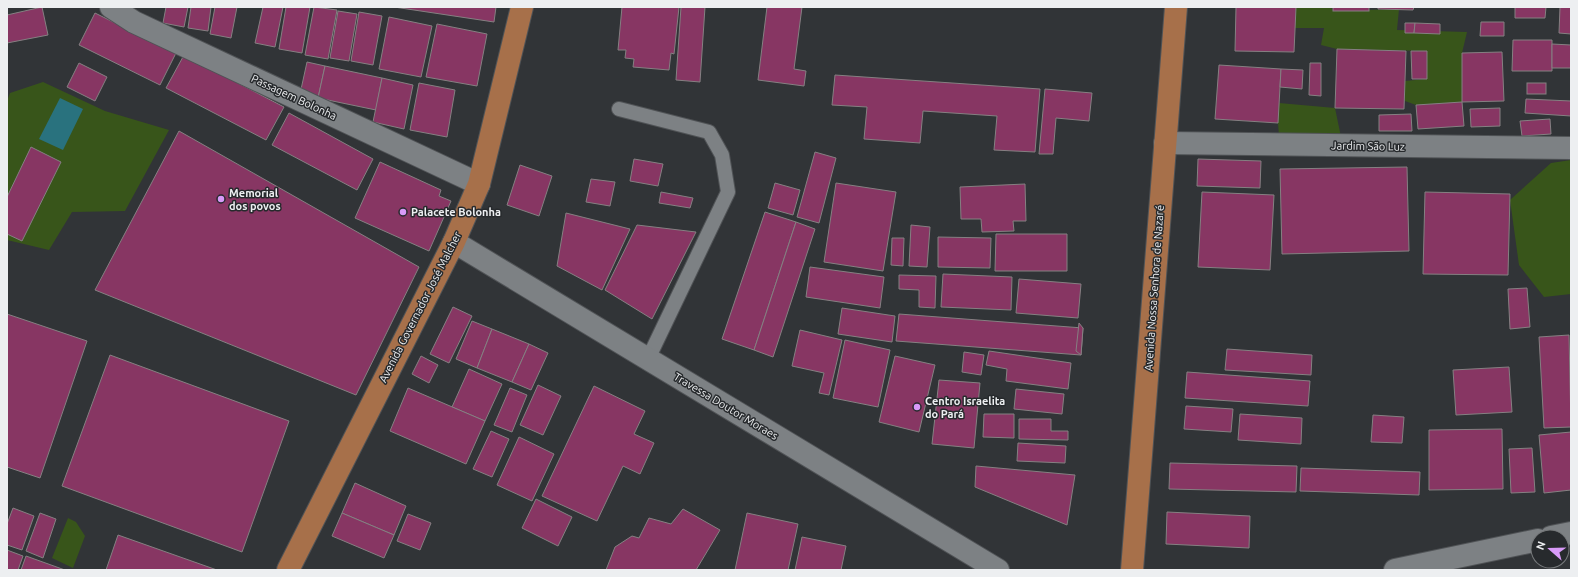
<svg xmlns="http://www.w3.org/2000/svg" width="1578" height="577" font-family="Ubuntu,sans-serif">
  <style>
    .green { fill: #38551a }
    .water { fill: #29727e }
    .building { fill: #873663; stroke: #858082 }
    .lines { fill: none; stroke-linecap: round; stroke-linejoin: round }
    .service-casing { stroke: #505356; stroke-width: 16 }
    .minor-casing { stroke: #505356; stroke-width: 24 }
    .primary-casing { stroke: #505356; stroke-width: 24 }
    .service { stroke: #7d8184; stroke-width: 14 }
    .minor { stroke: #7d8184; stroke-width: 22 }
    .primary { stroke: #a7704a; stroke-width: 22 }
    .poi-dot { fill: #d89af8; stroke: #272a2d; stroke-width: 1.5 }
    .labels { text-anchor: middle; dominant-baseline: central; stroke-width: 3; stroke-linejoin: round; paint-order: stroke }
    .street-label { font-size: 11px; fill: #edeff1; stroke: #272a2d }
    .poi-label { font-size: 11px; font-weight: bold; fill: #edeff1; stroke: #272a2d; text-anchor: start }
  </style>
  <rect width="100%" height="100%" fill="#313437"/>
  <g class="green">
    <path d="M1296 7H1331L1333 11 1399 9 1397 30 1467 32 1462 53V102L1416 105 1405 101V81L1427 79V51L1337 49 1321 45 1324 28H1295Z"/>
    <path d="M43 82 105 111 169 130 125 211 72 212 49 250 7 240V101L10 93Z"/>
    <path d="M1279 103 1335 108 1341 137 1279 136 1278 123Z"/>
    <path d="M1571 160V294L1544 297 1519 265 1510 200 1551 163Z"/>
    <path d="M68 518 76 522 85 536 73 568 52 558Z"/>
  </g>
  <path class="water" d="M60 98 83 109 63 150 39 139Z"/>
  <g class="building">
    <path d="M42 7 48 35 7 43V15Z"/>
    <path d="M166 7H188L184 27 163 23Z"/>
    <path d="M191 7H211L208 31 188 28Z"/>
    <path d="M215 7H237L231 38 210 34Z"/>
    <path d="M263 7H283L275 47 255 43Z"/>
    <path d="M286 7H310L302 53 279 49Z"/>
    <path d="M314 7 337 10 328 59 305 55Z"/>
    <path d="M394 7H496L494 22Z"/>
    <path d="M622 7H679L674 54 671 53 669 70 633 67 634 59 625 58 626 50H618Z"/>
    <path d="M681 7H705L700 82 676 80Z"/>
    <path d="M767 7H802L794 69 806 71 804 86 758 80Z"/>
    <path d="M1236 7H1296L1294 52 1235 51Z"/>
    <rect x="1333" y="7" width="36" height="4"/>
    <path d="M1378 7H1414L1413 10 1378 9Z"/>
    <path d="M1515 7H1546L1545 18H1515Z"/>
    <path d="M1560 7H1571V34L1559 33Z"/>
    <path d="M338 11 357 14 349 61 330 58Z"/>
    <path d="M359 12 382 16 373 65 351 61Z"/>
    <path d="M95 13 176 53 160 85 79 45Z"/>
    <path d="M389 17 432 26 421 77 379 69Z"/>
    <path d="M1481 22H1504V36H1480Z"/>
    <path d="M1405 23H1415L1414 33H1405Z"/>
    <path d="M1415 23 1440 24V34L1414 33Z"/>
    <path d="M437 24 487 34 477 86 426 77Z"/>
    <path d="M1513 40H1552V71H1512Z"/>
    <path d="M1552 44 1571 45V68H1552Z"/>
    <path d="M1337 49 1406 51 1404 109 1335 108Z"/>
    <path d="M1411 51H1427V79H1412Z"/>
    <path d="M1502 52 1504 101 1462 102V53Z"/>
    <path d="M184 55 284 107 266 140 166 88Z"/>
    <path d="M307 62 325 66 318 98 300 94Z"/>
    <path d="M79 63 107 77 95 101 67 87Z"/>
    <path d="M1310 63H1321V96L1309 95Z"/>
    <path d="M1219 65 1281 69 1278 123 1215 119Z"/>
    <path d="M325 66 382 78 376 110 318 98Z"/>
    <path d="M1281 69 1303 70 1302 89 1280 87Z"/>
    <path d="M835 75 1040 89 1035 152 994 150 997 116 923 111 920 143 864 139 867 107 832 105Z"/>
    <path d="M382 78 413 85 404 129 373 122Z"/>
    <path d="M419 83 455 90 447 137 410 130Z"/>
    <rect x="1527" y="83" width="19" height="11"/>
    <path d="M1045 89 1092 93 1089 121 1056 118 1053 154H1039Z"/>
    <path d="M1526 99 1571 101V116L1525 113Z"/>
    <path d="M1462 102 1464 126 1418 129 1416 105Z"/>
    <path d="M1500 108V126L1471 127 1470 109Z"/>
    <path d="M289 113 373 159 357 190 272 145Z"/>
    <path d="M1411 114 1412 131H1379V115Z"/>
    <path d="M1550 119 1551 134 1522 136 1520 121Z"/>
    <path d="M179 131 419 267 356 395 95 290Z"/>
    <path d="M31 147 61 162 22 241 7 234V197Z"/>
    <path d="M815 152 836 158 819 223 797 217Z"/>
    <path d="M634 159 663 164 658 186 630 181Z"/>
    <path d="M1198 159 1261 161 1260 188 1197 186Z"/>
    <path d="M380 162 441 190 439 196 451 201 429 251 355 218Z"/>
    <path d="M520 165 552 176 539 216 507 205Z"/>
    <path d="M1407 167 1409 251 1282 254 1280 169Z"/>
    <path d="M591 179 615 182 610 206 586 202Z"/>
    <path d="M775 183 800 190 793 215 768 208Z"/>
    <path d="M836 183 896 192 883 271 824 262Z"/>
    <path d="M1025 184 1026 221H1013L1014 231 982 232 981 219H961L960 187Z"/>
    <path d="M661 192 693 198 690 208 659 203Z"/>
    <path d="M1202 192 1274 195 1270 270 1198 267Z"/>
    <path d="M1425 192 1510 194 1508 275 1423 274Z"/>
    <path d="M765 212 796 222 754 350 722 339Z"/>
    <path d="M566 213 630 229 602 290 557 266Z"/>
    <path d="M796 222 815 229 773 357 754 350Z"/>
    <path d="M637 225 696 232 652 319 605 290Z"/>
    <path d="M911 225 930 227 927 267 909 266Z"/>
    <path d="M996 234H1067V271H995Z"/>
    <path d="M938 237 991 238 990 268 938 267Z"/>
    <path d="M892 238H904L903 266 891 265Z"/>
    <path d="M810 267 884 277 880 308 806 297Z"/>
    <path d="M943 274 1012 277 1011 310 941 307Z"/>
    <path d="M899 275 936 276 935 308 919 307V290L899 289Z"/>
    <path d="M1019 279 1081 284 1078 318 1016 313Z"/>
    <path d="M1527 288 1530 327 1510 329 1508 289Z"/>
    <path d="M453 307 472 316 449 363 430 354Z"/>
    <path d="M842 308 895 316 892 342 838 334Z"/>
    <path d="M7 314 87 341 40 478 7 467Z"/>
    <path d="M899 314 1083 328 1081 355 896 341Z"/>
    <path d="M472 321 492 329 477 368 456 359Z"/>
    <path d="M1079 323 1083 328 1081 355 1076 351Z"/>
    <path d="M492 329 529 344 512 382 477 368Z"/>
    <path d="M800 330 842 340 829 395 819 393 824 373 792 366Z"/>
    <path d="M1569 335 1571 427 1544 428 1539 337Z"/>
    <path d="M845 340 890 350 878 407 833 398Z"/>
    <path d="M529 344 548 353 531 390 512 382Z"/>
    <path d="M1227 349 1312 355 1311 375 1225 370Z"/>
    <path d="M989 351 1071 363 1068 389 1006 381 1007 369 986 365Z"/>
    <path d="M964 352 984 355 981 375 962 372Z"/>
    <path d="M110 355 289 421 242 552 62 486Z"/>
    <path d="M421 356 438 365 429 383 412 374Z"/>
    <path d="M895 356 935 365 919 432 879 422Z"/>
    <path d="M1509 367 1512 412 1456 415 1453 370Z"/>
    <path d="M469 369 502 384 485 421 452 407Z"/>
    <path d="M1187 372 1310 381 1308 406 1185 398Z"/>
    <path d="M939 380 980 383 974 448 932 444Z"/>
    <path d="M538 385 561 396 543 435 520 425Z"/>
    <path d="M594 386 645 411 634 434 654 443 640 474 623 466 597 521 542 496Z"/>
    <path d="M408 388 485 421 466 464 390 431Z"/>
    <path d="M510 388 527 395 512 432 494 425Z"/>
    <path d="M1016 389 1064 394 1062 414 1014 409Z"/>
    <path d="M1186 406 1233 409 1231 432 1184 429Z"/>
    <path d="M984 414H1014V438L983 437Z"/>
    <path d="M1240 414 1302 418 1301 444 1238 440Z"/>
    <path d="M1373 415 1404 417 1402 443 1371 442Z"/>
    <path d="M1019 419H1051V431H1068V440L1019 439Z"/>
    <path d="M1502 429 1503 489 1429 490V430Z"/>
    <path d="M491 431 509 439 492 477 473 469Z"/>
    <path d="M1571 432V490L1544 493 1539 435Z"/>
    <path d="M519 437 554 454 532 501 497 485Z"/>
    <path d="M1018 443 1066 446 1065 463 1017 461Z"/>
    <path d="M1532 448 1535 492 1511 493 1509 449Z"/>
    <path d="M1170 463 1297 466 1296 492 1169 489Z"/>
    <path d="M976 466 1075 475 1067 525 975 487Z"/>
    <path d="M1301 468 1420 472 1419 495 1300 491Z"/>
    <path d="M355 483 406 506 394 535 342 513Z"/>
    <path d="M536 499 572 517 558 546 522 528Z"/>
    <path d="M13 508 34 516 22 550 7 545V524Z"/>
    <path d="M683 509 720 530 696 570H606L615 547 632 536 639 538 649 518 671 524Z"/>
    <path d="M1167 512 1250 516 1249 548 1166 544Z"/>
    <path d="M40 513 56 519 43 558 26 551Z"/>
    <path d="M342 513 394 535 384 558 332 536Z"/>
    <path d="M747 513 798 524 788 570H735Z"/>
    <path d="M408 514 431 523 420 550 397 541Z"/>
    <path d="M118 535 217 570H106Z"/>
    <path d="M802 537 846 546 841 570H795Z"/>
    <path d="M7 550 23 556 18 570H7Z"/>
    <path d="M26 556 65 570H21Z"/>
  </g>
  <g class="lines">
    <defs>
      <path id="service" d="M619 109 709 132 722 155 728 192 648 359"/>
      <g id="minor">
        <path d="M111 7 134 22 479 184"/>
        <path d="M1165 143 1571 148"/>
        <path d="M454 242 998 570"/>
        <path d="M1551 537 1571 533"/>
        <path d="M1395 570 1538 540"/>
      </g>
      <g id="primary">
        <path d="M288 570 454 242 479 184 522 7"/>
        <path d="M1132 570 1176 7"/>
      </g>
    </defs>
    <use href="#service" class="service-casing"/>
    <use href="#minor" class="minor-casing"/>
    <use href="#primary" class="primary-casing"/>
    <use href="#service" class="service"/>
    <use href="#minor" class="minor"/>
    <use href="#primary" class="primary"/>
  </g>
  <g class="poi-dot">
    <circle cx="221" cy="199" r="4"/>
    <circle cx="403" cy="212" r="4"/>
    <circle cx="917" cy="407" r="4"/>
  </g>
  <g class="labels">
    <g class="street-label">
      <text transform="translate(294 97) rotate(25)">Passagem Bolonha</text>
      <text transform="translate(1368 146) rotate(1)">Jardim São Luz</text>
      <text transform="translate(1154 288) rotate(-86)">Avenida Nossa Senhora de Nazaré</text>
      <text transform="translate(420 307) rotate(-63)">Avenida Governador José Malcher</text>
      <text transform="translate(726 406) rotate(31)">Travessa Doutor Moraes</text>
    </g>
    <g class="poi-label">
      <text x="229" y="193">Memorial<tspan x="229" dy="13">dos povos</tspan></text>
      <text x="411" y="212">Palacete Bolonha</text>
      <text x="925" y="401">Centro Israelita<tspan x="925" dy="13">do Pará</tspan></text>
    </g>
  </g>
  <rect width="1578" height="577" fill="none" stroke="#edeff1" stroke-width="16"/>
  <g transform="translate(1550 549) rotate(290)"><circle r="19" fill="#272a2d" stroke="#76797b"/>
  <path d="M0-3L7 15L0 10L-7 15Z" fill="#d89af8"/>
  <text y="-6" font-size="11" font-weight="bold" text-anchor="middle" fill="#edeff1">N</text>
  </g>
</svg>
